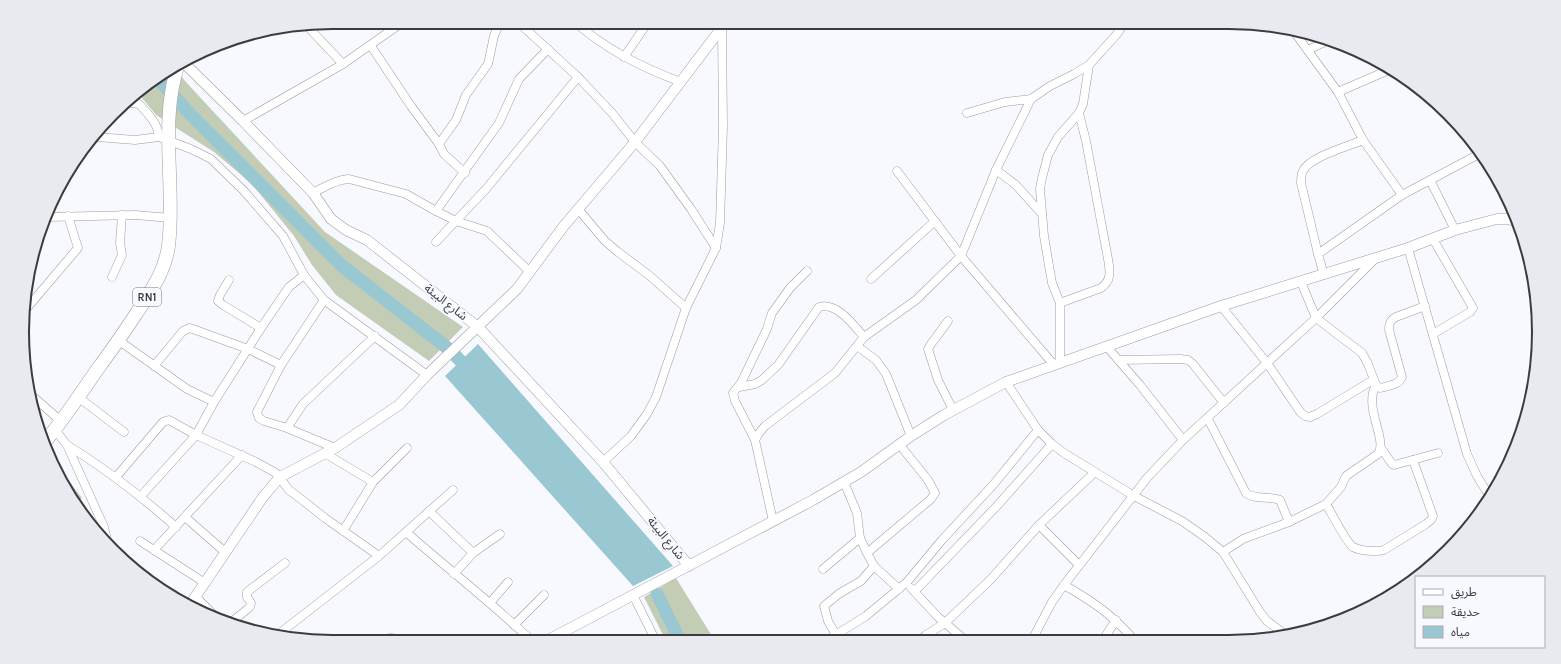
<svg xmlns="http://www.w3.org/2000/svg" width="1561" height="664" font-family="Karla,'Noto Sans Arabic',sans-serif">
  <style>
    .green { fill: #c3ccb5 }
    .water { fill: #9ac8d2 }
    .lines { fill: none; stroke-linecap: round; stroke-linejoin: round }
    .river { stroke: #9ac8d2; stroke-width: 13 }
    .minor-casing { stroke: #9b9da3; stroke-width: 9 }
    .tertiary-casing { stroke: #9b9da3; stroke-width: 11 }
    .primary-casing { stroke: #9b9da3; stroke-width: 14 }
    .minor { stroke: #fff; stroke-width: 8 }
    .tertiary { stroke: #fff; stroke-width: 10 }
    .primary { stroke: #fff; stroke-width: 13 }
    .labels { text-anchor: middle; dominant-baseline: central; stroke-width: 4; stroke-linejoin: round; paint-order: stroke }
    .shield { fill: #f7f9ff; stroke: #737579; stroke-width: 1 }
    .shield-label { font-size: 11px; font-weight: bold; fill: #3b3c3f }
    .street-label { font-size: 12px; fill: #3b3c3f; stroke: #f7f9ff }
    .rim { fill: none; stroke: #3b3c3f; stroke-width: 2 }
  </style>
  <rect width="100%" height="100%" fill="#f7f9ff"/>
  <g class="green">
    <path d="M174 66 185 81 325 232 463 327 429 361 336 295 312 265 294 236 252 184 214 152 156 115 137 92Z"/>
    <path d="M62 472 82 498 76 503 63 487 58 476Z"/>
    <path d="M676 578 715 641H666L644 597Z"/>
  </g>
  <path class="water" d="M478 344 673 566 633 586 445 376Z"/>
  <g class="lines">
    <g class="river">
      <path d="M157 78 191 115 341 265 450 350 472 373"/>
      <path d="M657 594 680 641"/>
    </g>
    <defs>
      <g id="minor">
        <path d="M518 22 578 77 612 113 635 142 660 166 691 209 716 248"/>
        <path d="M575 22C606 50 643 68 681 82"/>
        <path d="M307 26 343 64"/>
        <path d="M1295 33 1338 92 1363 140 1402 195"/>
        <path d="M371 46 411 106 439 144 444 154 465 173"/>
        <path d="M1308 50 1331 39"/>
        <path d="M624 57 648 22"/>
        <path d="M1338 92 1391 69"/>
        <path d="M125 102 139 104C148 114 158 123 159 137"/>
        <path d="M967 113 1005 102 1031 99 1050 86 1074 74 1089 65 1117 34 1125 22"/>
        <path d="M243 121 343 64 403 22"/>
        <path d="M97 137 135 140 159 137 191 149 211 159 244 191 283 236 304 275 324 300 427 375"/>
        <path d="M439 144 456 120 466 95 488 64 494 36 500 22"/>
        <path d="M996 170 1016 185 1042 214"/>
        <path d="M897 171 961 256 1054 365"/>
        <path d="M1430 180 1455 230"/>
        <path d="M313 193C324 187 336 180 349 179L406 194 436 211 456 221 487 231 530 272"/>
        <path d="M578 209 605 241 618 252 650 276 686 308"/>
        <path d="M436 211 499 123 519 79 548 49"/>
        <path d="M49 217 135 215 171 218"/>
        <path d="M1433 239 1473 308 1470 312 1433 334"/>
        <path d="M436 242 486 189 578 77"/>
        <path d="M1408 248 1467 454 1477 476 1490 497"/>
        <path d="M1318 254 1301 183C1301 179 1301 174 1303 171 1309 157 1349 146 1363 140"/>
        <path d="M1324 275 1318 254 1402 195 1481 153"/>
        <path d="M112 277 122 255 120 243 122 215"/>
        <path d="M871 279 935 221"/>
        <path d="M229 280 220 295 218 301 223 305 261 328"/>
        <path d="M1301 282 1316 318 1362 353 1368 364 1376 385 1380 388C1388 386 1399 385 1402 377L1389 330C1389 324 1390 320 1396 317L1425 306"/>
        <path d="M324 300 281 365 257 412 259 418 264 421 287 428 335 448"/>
        <path d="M1060 303 1101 288C1112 280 1110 271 1108 259L1086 141 1079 113"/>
        <path d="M1221 306 1267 363 1301 413 1305 416 1310 417 1317 414 1373 380"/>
        <path d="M27 308 78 248 68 216"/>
        <path d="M948 321 931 344 928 349 938 380 953 410"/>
        <path d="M118 340 187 389 214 402"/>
        <path d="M857 346 876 360 886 374 911 436"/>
        <path d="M1107 347 1140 385 1183 440"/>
        <path d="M1119 360 1180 359 1188 360 1193 364 1224 403"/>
        <path d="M1060 363V303L1052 283 1044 236 1040 189 1042 178 1048 155 1058 137 1079 113 1083 104 1089 65"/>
        <path d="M154 366 183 331 190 328 248 349 281 365"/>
        <path d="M1006 382 1038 430 1052 444 1064 453 1134 496 1182 521 1205 537 1223 552 1260 612 1267 621 1286 635"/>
        <path d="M739 387 755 384 762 380 778 365 819 307C838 302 854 326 864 337"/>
        <path d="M30 394 62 422"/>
        <path d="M78 397 124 432"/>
        <path d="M1208 419 1246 493C1255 500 1270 496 1280 500L1289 522"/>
        <path d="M287 428 303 404 375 336"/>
        <path d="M55 430 67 445 104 527 107 540"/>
        <path d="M755 440 735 401 733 393 741 383 767 329 772 313 790 288 807 271"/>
        <path d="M67 445C108 470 141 496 176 527"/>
        <path d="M1381 448 1392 464 1394 465 1438 453"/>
        <path d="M326 454 373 482"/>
        <path d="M603 462 631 436 647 414 656 397 686 308 716 248 720 223 723 127 722 27"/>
        <path d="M116 477 163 422 169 420 196 435 256 462 276 473 289 490 301 499 325 518 379 556"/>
        <path d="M844 482 857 513 860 538 867 553 874 566 899 589"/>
        <path d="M141 496 196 435 214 402 261 328 289 287 304 275"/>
        <path d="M1326 504C1331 512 1347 544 1353 547 1360 551 1377 552 1384 550L1426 524 1431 520 1433 516 1413 460"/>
        <path d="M429 511 473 553"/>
        <path d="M185 517 225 552"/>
        <path d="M773 521 755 440 759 433 765 426 835 373 864 337 916 300 961 256 996 170 1031 99"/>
        <path d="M1039 525 1079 565"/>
        <path d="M343 531 373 482 407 448"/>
        <path d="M406 532C448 569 492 603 532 641"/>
        <path d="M140 541 205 583"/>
        <path d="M154 550 242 455"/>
        <path d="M1223 552 1243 539 1289 522 1326 504 1341 487 1346 476 1378 454C1388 440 1363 407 1376 385"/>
        <path d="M867 553 931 499 935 493 928 480 899 444"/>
        <path d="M823 569 860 538"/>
        <path d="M454 574 473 553 500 534"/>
        <path d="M1064 585C1092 601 1113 615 1134 640"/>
        <path d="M911 588 938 617 965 640"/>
        <path d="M915 591 996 507 1052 444"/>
        <path d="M633 595 656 641"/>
        <path d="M195 596 218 619"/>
        <path d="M490 603 508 582"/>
        <path d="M229 624 250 607 251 603 247 597V592L285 563"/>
        <path d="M514 625 544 595"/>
        <path d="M280 633 379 556 453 490"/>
        <path d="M836 635 828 621 824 606 840 593 861 581 874 566"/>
        <path d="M920 640 926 635 945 623 991 579 1039 525 1095 472"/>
        <path d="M1032 640 1052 602 1064 585 1147 478 1183 440 1316 318 1376 258"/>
        <path d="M1103 640 1116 620"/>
        <path d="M826 641 866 616 907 582 942 540 993 485 1038 430"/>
      </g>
      <g id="tertiary">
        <path d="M182 61 243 121 313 193 331 219 346 230 367 240 478 327 603 462 689 566"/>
        <path d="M189 606 263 497 280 477 335 448 399 405 427 375 517 289 563 227 635 142 726 22"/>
        <path d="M546 641 813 500 861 472 911 436 944 415 1006 382 1221 306 1408 248 1455 230 1497 219H1509L1517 222"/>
        <path d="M367 642 391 639 408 642"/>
      </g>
      <path id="primary" d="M44 443C64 419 81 393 99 367 112 350 124 332 136 314 151 291 167 269 169 241 175 182 159 119 179 62"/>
    </defs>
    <use href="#minor" class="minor-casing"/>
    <use href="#tertiary" class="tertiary-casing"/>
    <use href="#primary" class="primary-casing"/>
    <use href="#minor" class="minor"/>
    <use href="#tertiary" class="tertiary"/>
    <use href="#primary" class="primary"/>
  </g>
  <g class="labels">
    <rect class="shield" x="133" y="288" width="28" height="18" rx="3"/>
    <g class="shield-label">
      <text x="147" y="297">RN1</text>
    </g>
    <g class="street-label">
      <text transform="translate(446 302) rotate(38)">شارع البيئة</text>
      <text transform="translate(666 538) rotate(51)">شارع البيئة</text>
    </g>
  </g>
  <path d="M0 0H1561V664H0ZM332 29H1229A303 303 0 0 1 1532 332V332A303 303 0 0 1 1229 635H332A303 303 0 0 1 29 332V332A303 303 0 0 1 332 29Z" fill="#e8eaf0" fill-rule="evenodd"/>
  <path class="rim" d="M332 29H1229A303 303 0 0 1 1532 332V332A303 303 0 0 1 1229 635H332A303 303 0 0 1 29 332V332A303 303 0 0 1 332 29Z"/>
  <rect x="1415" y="576" width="130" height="72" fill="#f7f9ff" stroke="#acadb2"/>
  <rect x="1423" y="589" width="20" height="6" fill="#ffffff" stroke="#acadb2"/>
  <text x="1451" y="596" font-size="12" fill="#3b3c3f">طريق</text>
  <rect x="1423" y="606" width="20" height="12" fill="#c3ccb5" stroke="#acadb2"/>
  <text x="1451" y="616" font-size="12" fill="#3b3c3f">حديقة</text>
  <rect x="1423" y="626" width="20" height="12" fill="#9ac8d2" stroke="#acadb2"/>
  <text x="1451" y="636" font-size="12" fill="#3b3c3f">مياه</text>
</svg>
